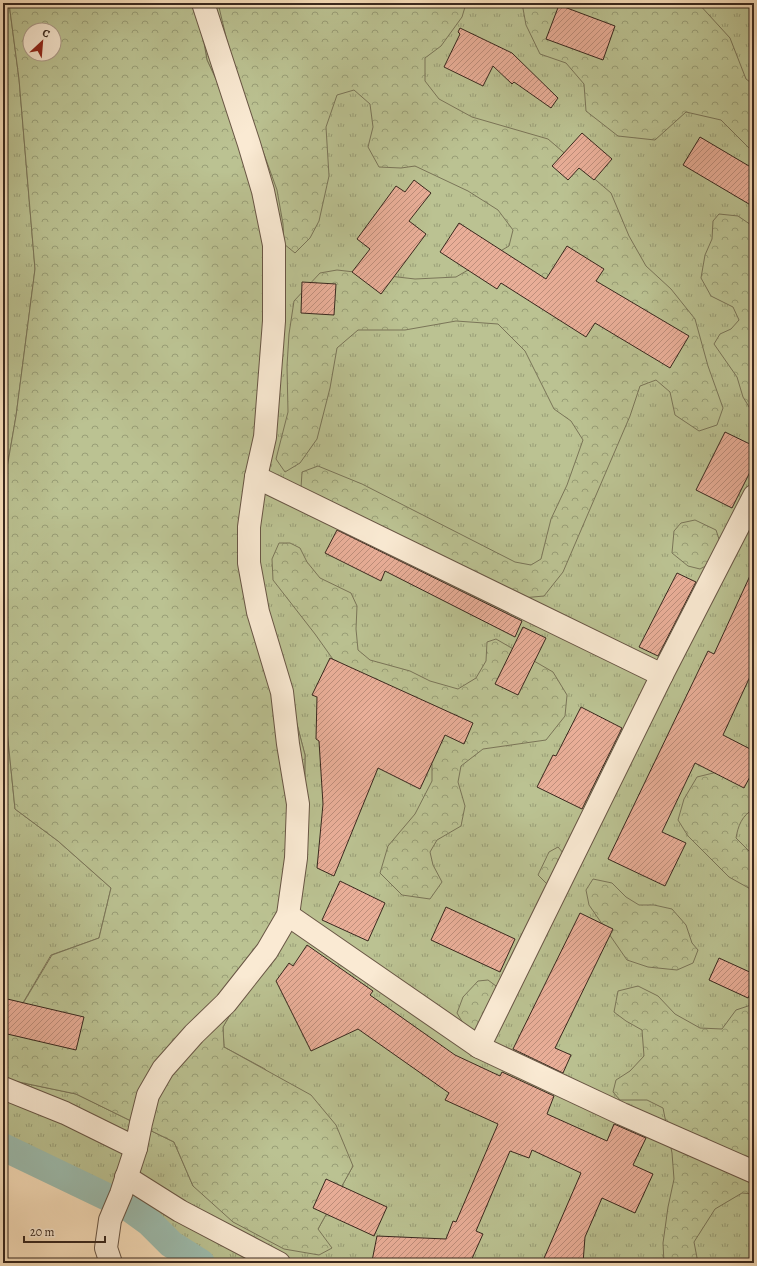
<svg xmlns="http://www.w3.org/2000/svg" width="757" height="1266" font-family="Alegreya,serif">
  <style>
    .grass { fill: url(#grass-tufts); stroke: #7a7558 }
    .forest { fill: url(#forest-crowns); stroke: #7a7558; fill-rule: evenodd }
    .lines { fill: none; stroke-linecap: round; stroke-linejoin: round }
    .canal { stroke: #9dbdaf; stroke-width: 28 }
    .building { fill: url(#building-hatch); stroke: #39281e }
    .minor-casing { stroke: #695645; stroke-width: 24 }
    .minor { stroke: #faead3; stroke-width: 22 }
  </style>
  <defs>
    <pattern id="grass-tufts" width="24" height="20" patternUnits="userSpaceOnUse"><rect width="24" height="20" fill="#bbc292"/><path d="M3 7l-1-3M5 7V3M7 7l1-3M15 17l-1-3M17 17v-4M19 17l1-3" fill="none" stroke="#999e77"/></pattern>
    <pattern id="forest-crowns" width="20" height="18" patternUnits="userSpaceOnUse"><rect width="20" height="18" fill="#bbc292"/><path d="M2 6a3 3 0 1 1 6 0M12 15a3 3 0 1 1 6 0" fill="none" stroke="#999e77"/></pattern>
    <pattern id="building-hatch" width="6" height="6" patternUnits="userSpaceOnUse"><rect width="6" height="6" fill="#e9ae98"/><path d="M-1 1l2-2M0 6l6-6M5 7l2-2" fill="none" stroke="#be8e7b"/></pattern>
  </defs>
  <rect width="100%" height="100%" fill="#f8dfbb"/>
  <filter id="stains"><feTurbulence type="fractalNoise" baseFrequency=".005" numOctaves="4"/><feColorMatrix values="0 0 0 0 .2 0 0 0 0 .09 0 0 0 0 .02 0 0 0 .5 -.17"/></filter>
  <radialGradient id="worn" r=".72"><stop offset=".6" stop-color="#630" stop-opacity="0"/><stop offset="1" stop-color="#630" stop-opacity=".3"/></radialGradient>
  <g class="grass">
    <path d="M3 3H9L19 79 35 269 16 416 3 491Z"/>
    <path d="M197 3H754V1263H201L171 1244 150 1223 128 1207 3 1147V1075L9 1080 76 1094 174 1142 193 1186 318 1229 353 1166 265 1069 224 1047 223 1027 254 973 304 836 305 755 257 571 243 137 207 60Z"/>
    <path d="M3 670 5 710 15 809 58 841 111 888 99 938 51 955 3 1037Z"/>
  </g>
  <g class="forest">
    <path d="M9 3H197L207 60 243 137 271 225 254 520 257 571 305 755 304 836 286 907 254 973 223 1027 224 1047 311 1095 336 1125 353 1166 318 1229 332 1248 319 1255 284 1249 233 1222 193 1186 174 1142 76 1094 9 1080 3 1075V1037L52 955 99 938 111 888 58 841 15 809 5 710 3 670V491L16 416 35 269 19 79ZM30 30H54V54H30Z"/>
    <path d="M218 3H463L465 7 462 17 441 46 425 58V81L439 99 472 117 548 139 611 193 629 236 646 266 671 289 695 319 708 366 723 408 717 425 699 431 675 415 670 392 656 380 640 386 630 416 563 572 544 596 522 598 301 488 302 472 318 466 362 484 515 562 531 565 541 559 551 519 567 485 583 440 571 421 554 409 525 351 498 324 456 321 405 330H358L337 348 330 388 317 439 300 463 285 472 276 459 288 412 287 366 289 334 294 301 320 273 337 270 415 279 456 277 509 246 513 230 498 210 468 191 415 166 401 168 379 167 368 147 373 127 370 104 354 90 337 95 326 127 329 176 319 221 310 238 295 253 284 244 283 224 277 190 247 107 232 62Z"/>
    <path d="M522 3H698L730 38 746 79 754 85V153L721 120 686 112 655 140 618 136 586 111 584 84 566 63 540 54 526 25Z"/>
    <path d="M719 214 738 216 754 227V415L743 397 737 377 714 344 720 334 731 329 739 320 733 307 711 296 701 278 705 255 712 239 713 221Z"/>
    <path d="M695 520 716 530 720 542 715 561 700 569 688 566 672 553 674 531 681 523Z"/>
    <path d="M279 543H290L300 548 307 562 320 578 351 593 357 606 356 629 358 650 370 660 410 671 430 681 458 689 476 678 486 661 487 642 496 639 553 672 567 695 565 716 546 740 483 749 461 766 458 782 465 806 461 826 437 840 430 852 433 865 442 882 430 899 402 895 380 873 388 846 415 814 432 781V764L389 738 315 634 273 580 272 559Z"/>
    <path d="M754 763V809C742 815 738 826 736 838L754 856V891L729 877 688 836 678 820 684 799 697 777Z"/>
    <path d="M558 847 564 854 551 888 538 875 549 852Z"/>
    <path d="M593 879 612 883 626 897 639 905H654L672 909 686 925 692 943 698 950 693 963 677 970 648 967 627 960 589 905 586 890Z"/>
    <path d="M488 980 496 986 495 1006 477 1030 466 1028 457 1013 463 997 478 981Z"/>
    <path d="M638 986 658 996 675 1014 700 1028 722 1029 736 1010 754 1004V1194L742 1193 715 1209 694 1242 698 1263H664L663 1243 668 1207 674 1179 672 1153 663 1108 647 1100H620L613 1092 616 1080 630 1071 644 1056 642 1030 626 1021 614 1012 618 991Z"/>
  </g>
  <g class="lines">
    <path class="canal" d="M3 1147 128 1207 150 1223 171 1244 201 1263"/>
  </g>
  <g class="building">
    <path d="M559 5 615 26 603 60 546 39Z"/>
    <path d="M460 28 512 53 558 98 551 108 514 82 512 84 493 66 483 86 444 67 460 34 458 32Z"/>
    <path d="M582 133 612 159 594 180 579 168 568 180 552 166Z"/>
    <path d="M700 137 754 169V207L683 165Z"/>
    <path d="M414 180 431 193 409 221 426 234 381 294 352 272 370 249 357 239 396 186 405 192Z"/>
    <path d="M459 223 546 279 567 246 604 269 596 281 689 336 670 368 595 323 586 337 501 283 497 289 440 252Z"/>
    <path d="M302 282 336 284 334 315 301 313Z"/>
    <path d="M725 432 754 446V464L732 508 696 490Z"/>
    <path d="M337 530 522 621 515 637 385 571 381 581 325 553Z"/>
    <path d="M754 567V668L723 735 754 751V769L744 788 695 763 662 832 686 843 665 886 608 859 708 651 714 654Z"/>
    <path d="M677 573 696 582 658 656 639 647Z"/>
    <path d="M523 627 546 638 518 695 495 684Z"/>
    <path d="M330 658 473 723 464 744 445 735 420 789 378 768 334 876 317 868 323 804 319 741 316 739 317 697 312 695Z"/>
    <path d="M581 707 622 728 582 809 537 787 553 755 556 756Z"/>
    <path d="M340 881 385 903 368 941 322 920Z"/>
    <path d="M446 907 515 939 500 972 431 940Z"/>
    <path d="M580 913 613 929 555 1048 571 1055 563 1073 513 1049Z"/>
    <path d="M307 945 373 991 370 995 455 1055 500 1076 502 1072 554 1096 547 1114 607 1141 614 1124 646 1138 633 1165 653 1174 635 1213 602 1198 585 1237 583 1263H542L581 1173 532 1150 529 1158 510 1151 476 1231 483 1234 470 1263H396L372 1261 377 1236 446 1239 453 1221 456 1222 498 1124 445 1100 449 1093 358 1029 311 1051 276 981 289 963 293 966Z"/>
    <path d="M719 958 754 974V986L748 998 709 980Z"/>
    <path d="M3 998 84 1017 76 1050 3 1033Z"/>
    <path d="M326 1179 387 1207 374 1236 313 1208Z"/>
  </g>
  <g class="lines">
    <defs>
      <g id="minor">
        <path d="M256 477 662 675"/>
        <path d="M288 915 479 1047 662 675 754 496"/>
        <path d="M479 1047 622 1114 754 1172"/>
        <path d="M3 1088 65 1113 136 1148"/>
        <path d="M126 1177 180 1211 279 1263"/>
        <path d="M111 1263 106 1248 110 1220 121 1194 136 1148 141 1123 148 1095 163 1069 194 1034 226 1003 267 951 288 915 296 858 298 804 288 744 282 692 258 612 249 563V527L256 477 265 437 274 321V245L263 191 249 144 203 3"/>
      </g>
    </defs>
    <use href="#minor" class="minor-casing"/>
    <use href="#minor" class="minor"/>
  </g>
  <rect width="757" height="1266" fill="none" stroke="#f8dfbb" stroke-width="16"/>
  <rect x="4" y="4" width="749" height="1258" fill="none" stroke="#39281e" stroke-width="2"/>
  <rect x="8" y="8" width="741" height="1250" fill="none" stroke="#39281e"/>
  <g transform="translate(42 42) rotate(26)"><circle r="19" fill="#faead3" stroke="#ad9c8b"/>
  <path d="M0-3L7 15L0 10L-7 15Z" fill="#8f2418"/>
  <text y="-6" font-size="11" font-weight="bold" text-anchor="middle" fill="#39281e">С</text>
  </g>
  <path d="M24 1236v6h81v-6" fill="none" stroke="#39281e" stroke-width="2"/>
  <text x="30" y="1236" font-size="12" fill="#39281e" stroke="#faead3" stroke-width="3" paint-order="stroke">20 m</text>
  <rect width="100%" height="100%" filter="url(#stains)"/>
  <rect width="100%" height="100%" fill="url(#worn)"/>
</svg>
